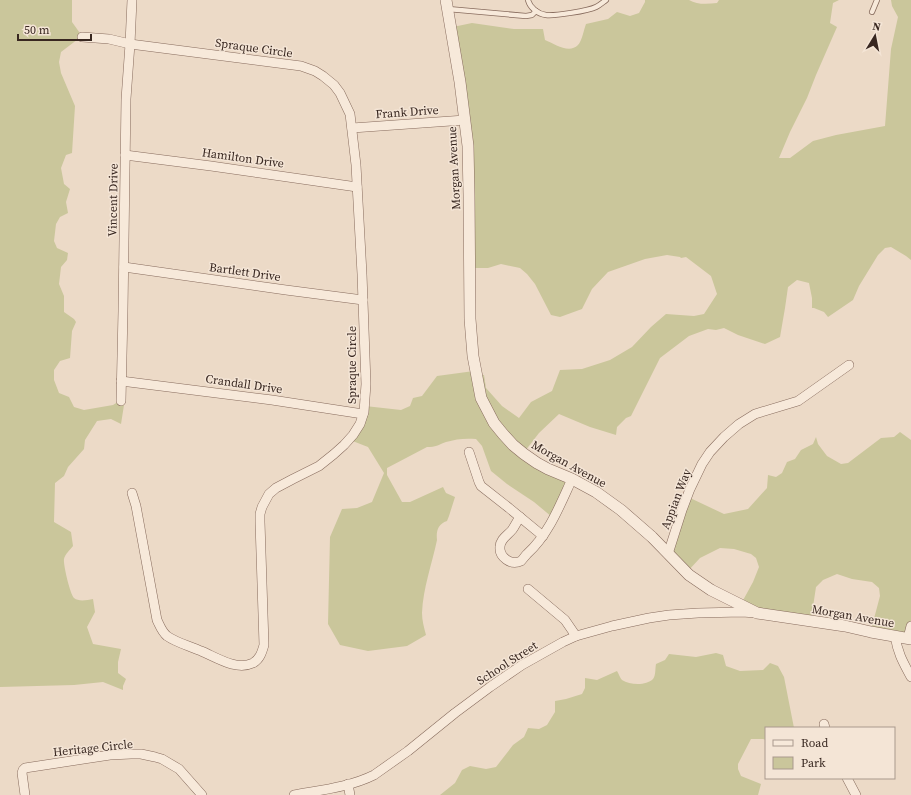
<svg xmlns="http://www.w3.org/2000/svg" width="911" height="795" font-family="'Source Serif 4',serif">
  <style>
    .green { fill: #cac69b }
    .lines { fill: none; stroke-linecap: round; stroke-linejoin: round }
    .service-casing { stroke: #876b5d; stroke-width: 6 }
    .minor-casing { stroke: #876b5d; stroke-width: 10 }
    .tertiary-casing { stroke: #876b5d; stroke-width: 12 }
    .service { stroke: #f7e9da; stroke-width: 4.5 }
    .minor { stroke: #f7e9da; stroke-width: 9 }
    .tertiary { stroke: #f7e9da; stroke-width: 11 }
    .labels { text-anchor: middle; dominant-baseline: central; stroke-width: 3; stroke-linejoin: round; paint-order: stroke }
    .street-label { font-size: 12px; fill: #382720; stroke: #f4e5d6 }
  </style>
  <rect width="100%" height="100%" fill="#ecdac7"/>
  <g class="green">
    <path d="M0 0H72V22L82 36 61 52 59 62 61 73 75 106 72 153 66 155 61 168 64 184 70 189 66 202 68 213 60 217 56 224 54 241 57 248 68 253 67 260 61 267 59 284 64 296V312L74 319 76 322 72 331 70 358 60 361 54 370V380L59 393 69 397 74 407 84 410 113 405 121 400 124 405 121 424 111 419 97 421 85 440 84 449 68 467 64 476 55 483 54 522 71 532 73 546C70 550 65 554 64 559 63 564 70 594 74 598 79 602 87 600 93 599L95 612 87 627 93 644 121 649 118 662V673L126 679 123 686V690L103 682 74 685 0 687Z"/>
    <path d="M645 0H689C697 5 708 4 717 3L719 0H839L833 3 830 23 837 27 816 75 807 98 790 132 779 158H790L813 141 836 135 885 126 891 49 898 17 892 6 891 0H911V260L906 256 891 247 885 248 878 255 859 286 853 300 828 317 824 312 814 308H812V298L809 283 797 280 788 287 785 308 780 337 765 344 738 335 724 328 716 330 708 329 689 336 660 358 631 416 626 418 617 427 616 435 590 427 559 414 539 433 525 451 569 476 552 517 534 502 507 484 491 471 482 446 476 439C465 438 456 439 446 442 438 445 436 447 427 447L387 468V475L402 502H410L443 487 446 493 455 497 449 516 447 521C438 524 436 531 437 540 432 564 423 588 422 613 422 620 424 628 426 635L407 646 368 651 340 645 328 624 330 537 342 509 357 508 372 502 384 473 368 447 350 440 365 406 401 410 410 406 413 398 422 396 437 376 474 371 478 375H484L486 388 502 406 519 418 531 402 552 391 560 370 582 369 610 360 632 347 651 327 666 314 694 316 704 314 717 294 711 276 686 257 681 258 680 257 667 255 645 259 608 272 592 289 582 309 560 317 551 315 535 284 527 274 520 268 501 264 488 268H471L468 144 453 27 472 23 514 29H543L545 40C555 44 569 54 578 45 582 41 584 29 586 24L608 19 617 12 630 16 639 13 645 2Z"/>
    <path d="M900 432 911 440V627L909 634 871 630 880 596 879 588 872 582 852 579 837 574 823 580 816 587 811 620 741 604 753 582 759 567 756 558 751 554 734 549 720 548 700 558 687 572 669 550 688 497 724 514 748 509 767 488 768 475 776 477 782 473 787 462 795 459 801 450 813 444 816 437 818 444 827 456 841 464 848 463 881 438 894 437Z"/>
    <path d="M716 653 723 655 726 666 740 671 763 670 770 663 778 666 784 677 794 728H766V740L763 739H751L738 764V769L741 776 761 784 758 795H440L455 783 462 770 470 766 486 769 496 767 513 745 524 737 528 728 539 729 547 725 555 712V701L566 699 582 694 585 688V678L597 680 617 671C619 674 620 678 622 680 630 685 646 686 653 679 656 675 655 669 656 664L665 660 669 654 696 657Z"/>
  </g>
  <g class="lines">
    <defs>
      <g id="service">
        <path d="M528 0C530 8 538 14 546 15 554 16 588 11 596 7 600 5 602 3 606 0"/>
        <path d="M448 9 526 16 532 15 536 11"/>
        <path d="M872 12 877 0"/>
      </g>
      <g id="minor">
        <path d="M82 37 109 39 130 44 301 66 315 71 323 76 334 85 340 93 350 114 356 165 362 274 366 384 364 412 360 424 353 435 344 445 334 454 319 466 293 479 276 488 269 494 262 507 260 514V522L264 645C262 652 260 659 253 663 236 671 216 657 201 651 190 646 177 643 167 636 162 632 160 626 157 620L136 506 132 493"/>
        <path d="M352 128 465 120"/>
        <path d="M125 155 211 166 357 187"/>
        <path d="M124 267 286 290 363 300"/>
        <path d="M121 381 272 400 363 414"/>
        <path d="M121 401 123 311 126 99 130 44 132 0"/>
        <path d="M469 452 479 482 481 486 509 508 543 536"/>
        <path d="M520 517C517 521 515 526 512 530 508 535 500 539 500 547 499 557 511 566 521 561 523 559 525 556 527 554 549 534 560 505 572 479"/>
        <path d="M668 554 682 510 690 489 702 464 710 452 724 437 739 424 755 414 798 401 849 365"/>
        <path d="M528 589 565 620 576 636"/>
        <path d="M895 636C898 654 903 662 911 677"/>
        <path d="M908 638 911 626"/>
        <path d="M824 724 825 728"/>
        <path d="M847 778 856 795"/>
        <path d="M348 784 350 795"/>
        <path d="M25 795 22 773 23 770 25 768 110 755 131 754H141L155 757 162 759 179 769 202 795"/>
        <path d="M294 795C321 790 350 787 374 775L408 751 455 713 490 687 522 665 563 642 576 636 612 626 649 618 669 615 698 613 742 612 756 613"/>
      </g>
      <path id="tertiary" d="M446 0 460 82 468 146 469 195 470 319 473 356 481 398 494 423 503 434 513 445 524 454 537 463 548 469 572 479 596 492 621 510 652 537 689 575 711 590 757 613 845 626 871 632 911 639"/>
    </defs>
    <use href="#service" class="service-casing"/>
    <use href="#minor" class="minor-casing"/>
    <use href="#tertiary" class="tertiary-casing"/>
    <use href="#service" class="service"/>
    <use href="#minor" class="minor"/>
    <use href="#tertiary" class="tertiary"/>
  </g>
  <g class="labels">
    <g class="street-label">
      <text transform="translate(254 48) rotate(8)">Spraque Circle</text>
      <text transform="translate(407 112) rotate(-4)">Frank Drive</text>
      <text transform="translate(243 158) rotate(8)">Hamilton Drive</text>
      <text transform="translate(454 168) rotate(-93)">Morgan Avenue</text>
      <text transform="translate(113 200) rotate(-89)">Vincent Drive</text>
      <text transform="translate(245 272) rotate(8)">Bartlett Drive</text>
      <text transform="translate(352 365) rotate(-90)">Spraque Circle</text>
      <text transform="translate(244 384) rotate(8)">Crandall Drive</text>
      <text transform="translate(569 464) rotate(29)">Morgan Avenue</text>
      <text transform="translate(676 499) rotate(-69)">Appian Way</text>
      <text transform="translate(853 616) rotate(10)">Morgan Avenue</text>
      <text transform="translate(507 663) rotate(-33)">School Street</text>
      <text transform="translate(93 748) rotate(-6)">Heritage Circle</text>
    </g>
  </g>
  <rect x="765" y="727" width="130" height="52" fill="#f4e5d6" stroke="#a9998d"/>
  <rect x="773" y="740" width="20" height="6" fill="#f7e9da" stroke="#a9998d"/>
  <text x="801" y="747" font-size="12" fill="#382720">Road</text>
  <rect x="773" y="757" width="20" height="12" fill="#cac69b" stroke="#a9998d"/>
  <text x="801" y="767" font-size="12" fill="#382720">Park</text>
  <g transform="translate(875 36) rotate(10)" stroke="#f4e5d6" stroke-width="3" paint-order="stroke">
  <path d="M0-3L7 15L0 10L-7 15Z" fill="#382720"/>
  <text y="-6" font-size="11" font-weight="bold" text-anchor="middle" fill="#382720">N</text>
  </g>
  <path d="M18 34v6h73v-6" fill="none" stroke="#382720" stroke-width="2"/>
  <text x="24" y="34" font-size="12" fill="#382720" stroke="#f4e5d6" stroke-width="3" paint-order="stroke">50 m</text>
</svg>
